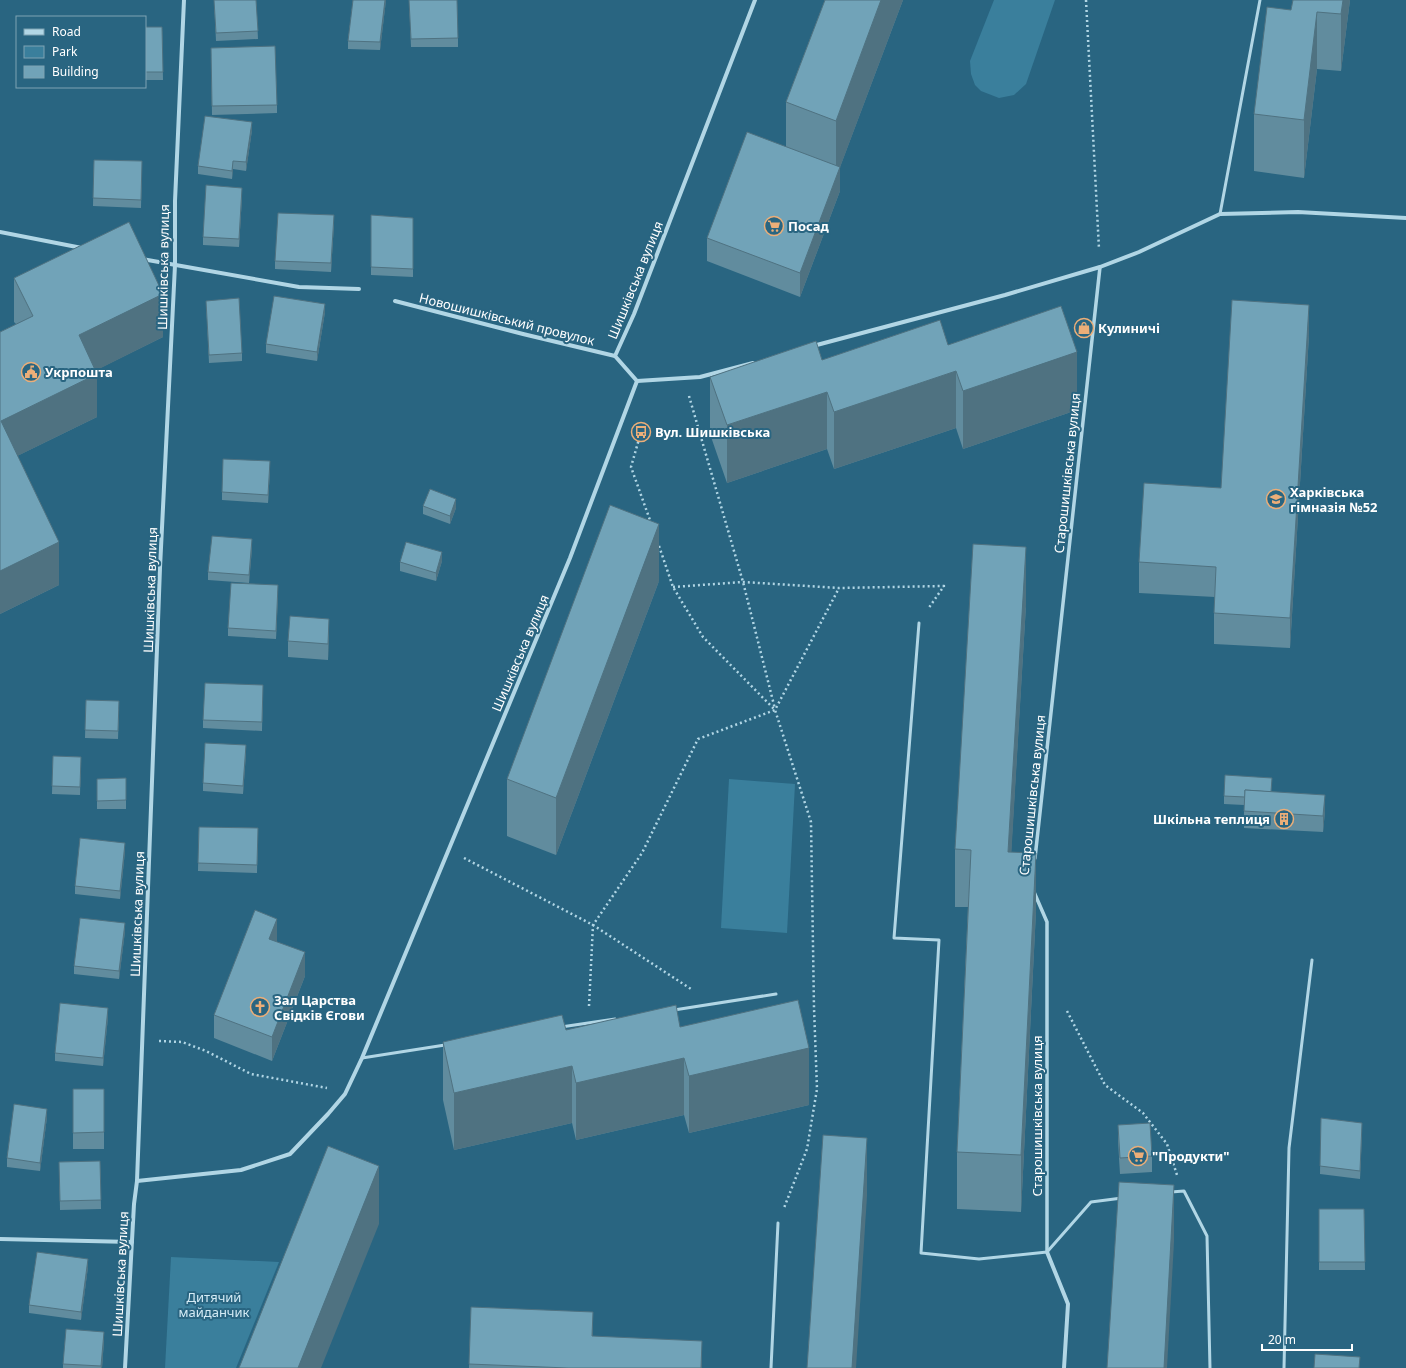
<svg xmlns="http://www.w3.org/2000/svg" width="1406" height="1368" font-family="'Noto Sans',sans-serif">
  <style>
    .green { fill: #3a7f9c }
    .lines { fill: none; stroke-linecap: round; stroke-linejoin: round }
    .path { stroke: #b1d6e5; stroke-width: 2.5; stroke-dasharray: 2 3; stroke-linecap: butt }
    .service { stroke: #b1d6e5; stroke-width: 3 }
    .pedestrian { stroke: #b1d6e5; stroke-width: 3.5 }
    .minor { stroke: #b1d6e5; stroke-width: 4 }
    .wall { fill: #618c9e }
    .shaded-wall { fill: #4f7281 }
    .building { fill: #71a3b8; stroke: #4f7281 }
    .labels { text-anchor: middle; dominant-baseline: central; stroke-width: 4; stroke-linejoin: round; paint-order: stroke }
    .poi-label { font-size: 13px; font-weight: bold; fill: #fff; stroke: #296581; text-anchor: start }
    .street-label { font-size: 13px; fill: #fff; stroke: #296581 }
    .park-label { font-size: 13px; fill: #d4ebf5; stroke: #296581 }
  </style>
  <rect width="100%" height="100%" fill="#296581"/>
  <g class="green">
    <path d="M994 0H1055L1026 84 1014 95 999 98 981 91 975 85 971 74 970 61Z"/>
    <path d="M729 779 795 784 787 933 721 928Z"/>
    <path d="M171 1257 279 1262 236 1368H165Z"/>
  </g>
  <g class="lines">
    <g class="path">
      <path d="M1086 0 1099 249"/>
      <path d="M689 396 743 582 775 709"/>
      <path d="M641 432 631 467 651 523"/>
      <path d="M659 546 673 587 703 637 775 710 811 822 814 1008 817 1089 807 1149 784 1208"/>
      <path d="M673 587 743 582 839 588 944 586 928 609"/>
      <path d="M464 858 593 925 691 989"/>
      <path d="M589 1006 593 925 642 853 698 739 775 710 839 588"/>
      <path d="M1067 1011 1105 1085 1143 1113 1167 1144 1177 1175"/>
      <path d="M159 1041 182 1042 206 1051 251 1074 327 1088"/>
    </g>
    <g class="service">
      <path d="M1220 214 1260 0"/>
      <path d="M919 623 894 938 939 940 921 1253 979 1259 1047 1252 1091 1202 1122 1198"/>
      <path d="M674 1010 776 994"/>
      <path d="M561 1027 615 1019"/>
      <path d="M362 1058 445 1045"/>
      <path d="M1171 1192 1184 1191 1207 1236 1210 1368"/>
      <path d="M771 1368 778 1223"/>
      <path d="M1284 1368 1289 1148 1312 960"/>
    </g>
    <g class="pedestrian">
      <path d="M1035 858 1100 267"/>
      <path d="M1034 892 1047 922V1252"/>
    </g>
    <g class="minor">
      <path d="M0 232 82 248"/>
      <path d="M142 259 299 287 359 289"/>
      <path d="M395 301 523 334 615 356"/>
      <path d="M813 346 1005 295 1100 267 1139 252 1220 214 1298 212 1406 218"/>
      <path d="M637 381 700 377 753 363"/>
      <path d="M637 381 615 356 634 314 755 0"/>
      <path d="M137 1181 241 1170 290 1154 328 1114 345 1094 362 1058 570 558 637 381"/>
      <path d="M0 1239 132 1242"/>
      <path d="M1047 1252 1068 1304 1064 1368"/>
      <path d="M125 1368 134 1204 137 1181 160 568 175 265V201L184 0"/>
    </g>
  </g>
  <g class="wall">
    <path d="M214 0H256L258 39 216 41Z"/>
    <path d="M353 0H386L380 50 348 49V41Z"/>
    <path d="M409 0 458 38V47H411Z"/>
    <path d="M825 0H903L840 167V191L800 297 707 261V238L786 147V102Z"/>
    <path d="M1293 0H1350L1341 71 1317 69 1304 178 1254 171V114L1291 10Z"/>
    <path d="M145 27H162L163 80H145Z"/>
    <path d="M211 56 277 105V113L212 115Z"/>
    <path d="M252 130 246 171 233 169 232 179 198 174V166Z"/>
    <path d="M94 160 142 161 141 208 93 206Z"/>
    <path d="M242 196 239 247 203 245V237Z"/>
    <path d="M371 215 413 218V277L371 275Z"/>
    <path d="M334 223 331 272 275 269V261Z"/>
    <path d="M14 278 163 337 96 370 97 417 17 456 59 585 0 614 16 324 14 322Z"/>
    <path d="M206 301 242 353V361L209 363Z"/>
    <path d="M325 312 317 361 266 353V344Z"/>
    <path d="M1309 335 1290 648 1214 644V613L1215 597 1139 593V562L1221 488Z"/>
    <path d="M948 345 1077 410 963 449 956 428 834 469 827 449 727 483 710 434V377L822 360Z"/>
    <path d="M270 470 268 503 222 500V492Z"/>
    <path d="M423 506 456 508 450 524 423 514Z"/>
    <path d="M252 548 249 583 208 580V572Z"/>
    <path d="M442 561 436 581 400 571V562Z"/>
    <path d="M659 581 556 855 507 836V779Z"/>
    <path d="M278 593 276 639 228 636V628Z"/>
    <path d="M1026 605 1011 853 1036 911 1021 1212 957 1209V1152L968 907H955V849Z"/>
    <path d="M329 635 328 660 288 657V641Z"/>
    <path d="M263 685 262 731 203 728V720Z"/>
    <path d="M86 700 119 709 118 739 85 738Z"/>
    <path d="M246 753 243 794 203 791V783Z"/>
    <path d="M53 756 81 757 80 795 52 794Z"/>
    <path d="M126 778V809H97V779Z"/>
    <path d="M1272 792 1325 811 1323 832 1244 828V805L1224 804V796Z"/>
    <path d="M199 827 258 828 257 873 198 871Z"/>
    <path d="M125 851 120 899 75 894V886Z"/>
    <path d="M125 931 119 979 74 974V966Z"/>
    <path d="M277 942 305 976 272 1061 214 1038V1015Z"/>
    <path d="M108 1017 103 1066 55 1061V1053Z"/>
    <path d="M680 1027 809 1105 689 1133 684 1115 576 1140 572 1123 454 1150 443 1100V1042L566 1030Z"/>
    <rect x="73" y="1089" width="31" height="60"/>
    <path d="M47 1117 40 1171 7 1167V1158Z"/>
    <path d="M1321 1118 1362 1131 1360 1179 1320 1174Z"/>
    <path d="M1118 1125 1152 1156V1172L1120 1174 1118 1141Z"/>
    <path d="M100 1161 101 1209 60 1210 59 1162Z"/>
    <path d="M1319 1209H1364L1365 1270H1319Z"/>
    <path d="M88 1267 81 1320 29 1313V1305Z"/>
    <path d="M471 1307 593 1336 702 1368H469Z"/>
    <path d="M104 1340 102 1368H63V1364Z"/>
  </g>
  <g class="shaded-wall">
    <path d="M385 0H386L380 50V42Z"/>
    <path d="M881 0H903L836 178V121Z"/>
    <path d="M1343 0H1350L1341 71V14Z"/>
    <path d="M1317 12V69L1304 178V120Z"/>
    <path d="M252 122V130L246 171V162Z"/>
    <path d="M233 161V169L232 179V171Z"/>
    <path d="M840 167V191L800 297V273Z"/>
    <path d="M242 188V196L239 247V239Z"/>
    <path d="M334 215V223L331 272V263Z"/>
    <path d="M163 294V337L79 379V335Z"/>
    <path d="M325 304V312L317 361V352Z"/>
    <path d="M1309 305V335L1290 648V618Z"/>
    <path d="M1077 352V410L963 449V391Z"/>
    <path d="M956 371V428L834 469V412Z"/>
    <path d="M97 374V417L1 464V421Z"/>
    <path d="M827 392V449L727 483V425Z"/>
    <path d="M270 461V470L268 503V495Z"/>
    <path d="M456 499V508L450 524V516Z"/>
    <path d="M659 524V581L556 855V798Z"/>
    <path d="M252 539V548L249 583V575Z"/>
    <path d="M59 542V585L0 614V571Z"/>
    <path d="M1026 547V605L1008 910V852Z"/>
    <path d="M442 552V561L436 581V573Z"/>
    <path d="M278 585V593L276 639V631Z"/>
    <path d="M329 619V635L328 660V644Z"/>
    <path d="M246 745V753L243 794V786Z"/>
    <path d="M1325 795V811L1323 832V816Z"/>
    <path d="M125 843V851L120 899V891Z"/>
    <path d="M1036 853V911L1021 1212V1155Z"/>
    <path d="M277 919V942L269 939Z"/>
    <path d="M125 923V931L119 979V971Z"/>
    <path d="M305 952V976L272 1061V1037Z"/>
    <path d="M108 1008V1017L103 1066V1058Z"/>
    <path d="M809 1048V1105L689 1133V1076Z"/>
    <path d="M684 1058V1115L576 1140V1083Z"/>
    <path d="M572 1066V1123L454 1150V1093Z"/>
    <path d="M47 1109V1117L40 1171V1163Z"/>
    <path d="M1362 1123V1131L1360 1179V1171Z"/>
    <path d="M867 1138V1196L856 1368H852Z"/>
    <path d="M379 1166V1224L321 1368H298Z"/>
    <path d="M1174 1185V1242L1167 1368H1164Z"/>
    <path d="M88 1259V1267L81 1320V1312Z"/>
    <path d="M593 1312V1368L592 1336Z"/>
    <path d="M104 1332V1340L102 1368H101Z"/>
    <path d="M702 1341V1368H701Z"/>
  </g>
  <g class="building">
    <path d="M214 0H256L258 31 216 33Z"/>
    <path d="M353 0H385L380 42 348 41Z"/>
    <path d="M409 0H457L458 38 411 39Z"/>
    <path d="M825 0H881L836 121 786 102Z"/>
    <path d="M1293 0H1343L1341 14 1317 12 1304 120 1254 114 1267 7 1291 10Z"/>
    <path d="M145 27H162L163 72H145Z"/>
    <path d="M275 46 277 105 212 106 211 48Z"/>
    <path d="M205 116 252 122 246 162 233 161 232 171 198 166Z"/>
    <path d="M747 132 840 167 800 273 707 238Z"/>
    <path d="M94 160 142 161 141 200 93 198Z"/>
    <path d="M206 185 242 188 239 239 203 237Z"/>
    <path d="M278 213 334 215 331 263 275 261Z"/>
    <path d="M371 215 413 218V269L371 267Z"/>
    <path d="M129 222 163 294 79 335 97 374 1 421 59 542 0 571V332L33 316 14 278Z"/>
    <path d="M274 296 325 304 317 352 266 344Z"/>
    <path d="M239 298 242 353 209 355 206 301Z"/>
    <path d="M1232 300 1309 305 1290 618 1214 613 1216 567 1139 562 1144 483 1221 488Z"/>
    <path d="M1061 306 1077 352 963 391 956 371 834 412 827 392 727 425 710 377 816 341 822 360 940 320 948 345Z"/>
    <path d="M223 459 270 461 268 495 222 492Z"/>
    <path d="M430 489 456 499 450 516 423 506Z"/>
    <path d="M610 505 659 524 556 798 507 779Z"/>
    <path d="M212 536 252 539 249 575 208 572Z"/>
    <path d="M406 542 442 552 436 573 400 562Z"/>
    <path d="M973 544 1026 547 1008 852 1036 853 1021 1155 957 1152 971 850 955 849Z"/>
    <path d="M231 583 278 585 276 631 228 628Z"/>
    <path d="M290 616 329 619 328 644 288 641Z"/>
    <path d="M205 683 263 685 262 722 203 720Z"/>
    <path d="M86 700 119 701 118 731 85 730Z"/>
    <path d="M205 743 246 745 243 786 203 783Z"/>
    <path d="M53 756 81 757 80 787 52 786Z"/>
    <path d="M1225 775 1272 778 1271 792 1245 790V797L1224 796Z"/>
    <path d="M126 778V800L97 801V779Z"/>
    <path d="M1245 790 1325 795 1323 816 1244 811Z"/>
    <path d="M199 827 258 828 257 865 198 863Z"/>
    <path d="M80 838 125 843 120 891 75 886Z"/>
    <path d="M255 910 277 919 269 939 305 952 272 1037 214 1015Z"/>
    <path d="M80 918 125 923 119 971 74 966Z"/>
    <path d="M798 1000 809 1048 689 1076 684 1058 576 1083 572 1066 454 1093 443 1042 562 1015 566 1030 676 1005 680 1027Z"/>
    <path d="M60 1003 108 1008 103 1058 55 1053Z"/>
    <path d="M73 1089H104V1132L73 1133Z"/>
    <path d="M14 1104 47 1109 40 1163 7 1158Z"/>
    <path d="M1321 1118 1362 1123 1360 1171 1320 1166Z"/>
    <path d="M1150 1123 1152 1156 1120 1158 1118 1125Z"/>
    <path d="M823 1135 867 1138 852 1368H807Z"/>
    <path d="M328 1146 379 1166 298 1368H239Z"/>
    <path d="M100 1161 101 1200 60 1201 59 1162Z"/>
    <path d="M1119 1182 1174 1185 1164 1368H1107Z"/>
    <path d="M1319 1209H1364L1365 1262H1319Z"/>
    <path d="M37 1252 88 1259 81 1312 29 1305Z"/>
    <path d="M471 1307 593 1312 592 1336 702 1341 701 1368H568L469 1364Z"/>
    <path d="M66 1329 104 1332 101 1366 63 1364Z"/>
    <path d="M1315 1354 1360 1357 1359 1368H1314Z"/>
  </g>
  <defs>
    <symbol id="supermarket-ring" viewBox="-11 -11 22 22"><circle r="9.5" fill="#296581" stroke="#ecae78" stroke-width="1.5"/><path d="M-6-5.5h2.5l.6 2H6L4.5 2H-2.5L-4.4-4H-6ZM-1.5 3.2a1.3 1.3 0 1 0 .1 0ZM3 3.2a1.3 1.3 0 1 0 .1 0Z" fill="#ecae78"/></symbol>
    <symbol id="shop-ring" viewBox="-11 -11 22 22"><circle r="9.5" fill="#296581" stroke="#ecae78" stroke-width="1.5"/><path d="M-5-2.5h2.3a2.7 3.5 0 0 1 5.4 0H5L5.5 6h-11ZM-1.5-2.5h3a1.5 2.3 0 0 0-3 0Z" fill="#ecae78"/></symbol>
    <symbol id="civic-ring" viewBox="-11 -11 22 22"><circle r="9.5" fill="#296581" stroke="#ecae78" stroke-width="1.5"/><path d="M-.6-6.5H3V-4.5H.6V-3L4-1V1h2V6H-6V1h2V-1L-.6-3ZM-1.2 2.5V6h2.4V2.5Z" fill="#ecae78"/></symbol>
    <symbol id="bus-ring" viewBox="-11 -11 22 22"><circle r="9.5" fill="#296581" stroke="#ecae78" stroke-width="1.5"/><path d="M-5-6H5V4H4V6H2V4H-2V6H-4V4H-5ZM-3.5-4V0h7V-4ZM-3.5 1.2v1.5H-2V1.2ZM2 1.2v1.5H3.5V1.2Z" fill="#ecae78"/></symbol>
    <symbol id="school-ring" viewBox="-11 -11 22 22"><circle r="9.5" fill="#296581" stroke="#ecae78" stroke-width="1.5"/><path d="M0-5L7-2L0 1L-7-2ZM-4 1L0 2.5L4 1V4Q0 6-4 4Z" fill="#ecae78"/></symbol>
    <symbol id="building-ring" viewBox="-11 -11 22 22"><circle r="9.5" fill="#296581" stroke="#ecae78" stroke-width="1.5"/><path d="M-4-6H4V6H1V3H-1V6H-4ZM-2.5-4.3h1.7v1.8h-1.7ZM.8-4.3h1.7v1.8H.8ZM-2.5-1h1.7V.8h-1.7ZM.8-1h1.7V.8H.8Z" fill="#ecae78"/></symbol>
    <symbol id="church-ring" viewBox="-11 -11 22 22"><circle r="9.5" fill="#296581" stroke="#ecae78" stroke-width="1.5"/><path d="M-1.2-6h2.4v3.5h3.3v2.4h-3.3V6h-2.4V-.1h-3.3v-2.4h3.3Z" fill="#ecae78"/></symbol>
  </defs>
  <g fill-rule="evenodd">
    <use href="#supermarket-ring" x="763" y="215" width="22" height="22"/>
    <use href="#shop-ring" x="1073" y="317" width="22" height="22"/>
    <use href="#civic-ring" x="20" y="361" width="22" height="22"/>
    <use href="#bus-ring" x="630" y="421" width="22" height="22"/>
    <use href="#school-ring" x="1265" y="488" width="22" height="22"/>
    <use href="#building-ring" x="1273" y="808" width="22" height="22"/>
    <use href="#church-ring" x="249" y="996" width="22" height="22"/>
    <use href="#supermarket-ring" x="1127" y="1145" width="22" height="22"/>
  </g>
  <g class="labels">
    <g class="poi-label">
      <text x="788" y="226">Посад</text>
      <text x="1098" y="328">Кулиничі</text>
      <text x="45" y="372">Укрпошта</text>
      <text x="655" y="432">Вул. Шишківська</text>
      <text x="1290" y="492">Харківська<tspan x="1290" dy="15">гімназія №52</tspan></text>
      <text x="1270" y="819" text-anchor="end">Шкільна теплиця</text>
      <text x="274" y="1000">Зал Царства<tspan x="274" dy="15">Свідків Єгови</tspan></text>
      <text x="1152" y="1156">"Продукти"</text>
    </g>
    <g class="street-label">
      <text transform="translate(163 267) rotate(-89)">Шишківська вулиця</text>
      <text transform="translate(635 280) rotate(-68)">Шишківська вулиця</text>
      <text transform="translate(507 319) rotate(14)">Новошишківський провулок</text>
      <text transform="translate(1067 473) rotate(-84)">Старошишківська вулиця</text>
      <text transform="translate(150 590) rotate(-88)">Шишківська вулиця</text>
      <text transform="translate(520 653) rotate(-67)">Шишківська вулиця</text>
      <text transform="translate(1032 795) rotate(-84)">Старошишківська вулиця</text>
      <text transform="translate(137 914) rotate(-88)">Шишківська вулиця</text>
      <text transform="translate(1037 1116) rotate(-90)">Старошишківська вулиця</text>
      <text transform="translate(120 1274) rotate(-87)">Шишківська вулиця</text>
    </g>
    <g class="park-label">
      <text x="214" y="1297">Дитячий<tspan x="214" dy="15">майданчик</tspan></text>
    </g>
  </g>
  <rect x="16" y="16" width="130" height="72" fill="#296581" stroke="#7fa3b3"/>
  <rect x="24" y="29" width="20" height="6" fill="#b1d6e5" stroke="#7fa3b3"/>
  <text x="52" y="36" font-size="12" fill="#ffffff">Road</text>
  <rect x="24" y="46" width="20" height="12" fill="#3a7f9c" stroke="#7fa3b3"/>
  <text x="52" y="56" font-size="12" fill="#ffffff">Park</text>
  <rect x="24" y="66" width="20" height="12" fill="#71a3b8" stroke="#7fa3b3"/>
  <text x="52" y="76" font-size="12" fill="#ffffff">Building</text>
  <path d="M1262 1344v6h90v-6" fill="none" stroke="#ffffff" stroke-width="2"/>
  <text x="1268" y="1344" font-size="12" fill="#ffffff" stroke="#296581" stroke-width="3" paint-order="stroke">20 m</text>
</svg>
